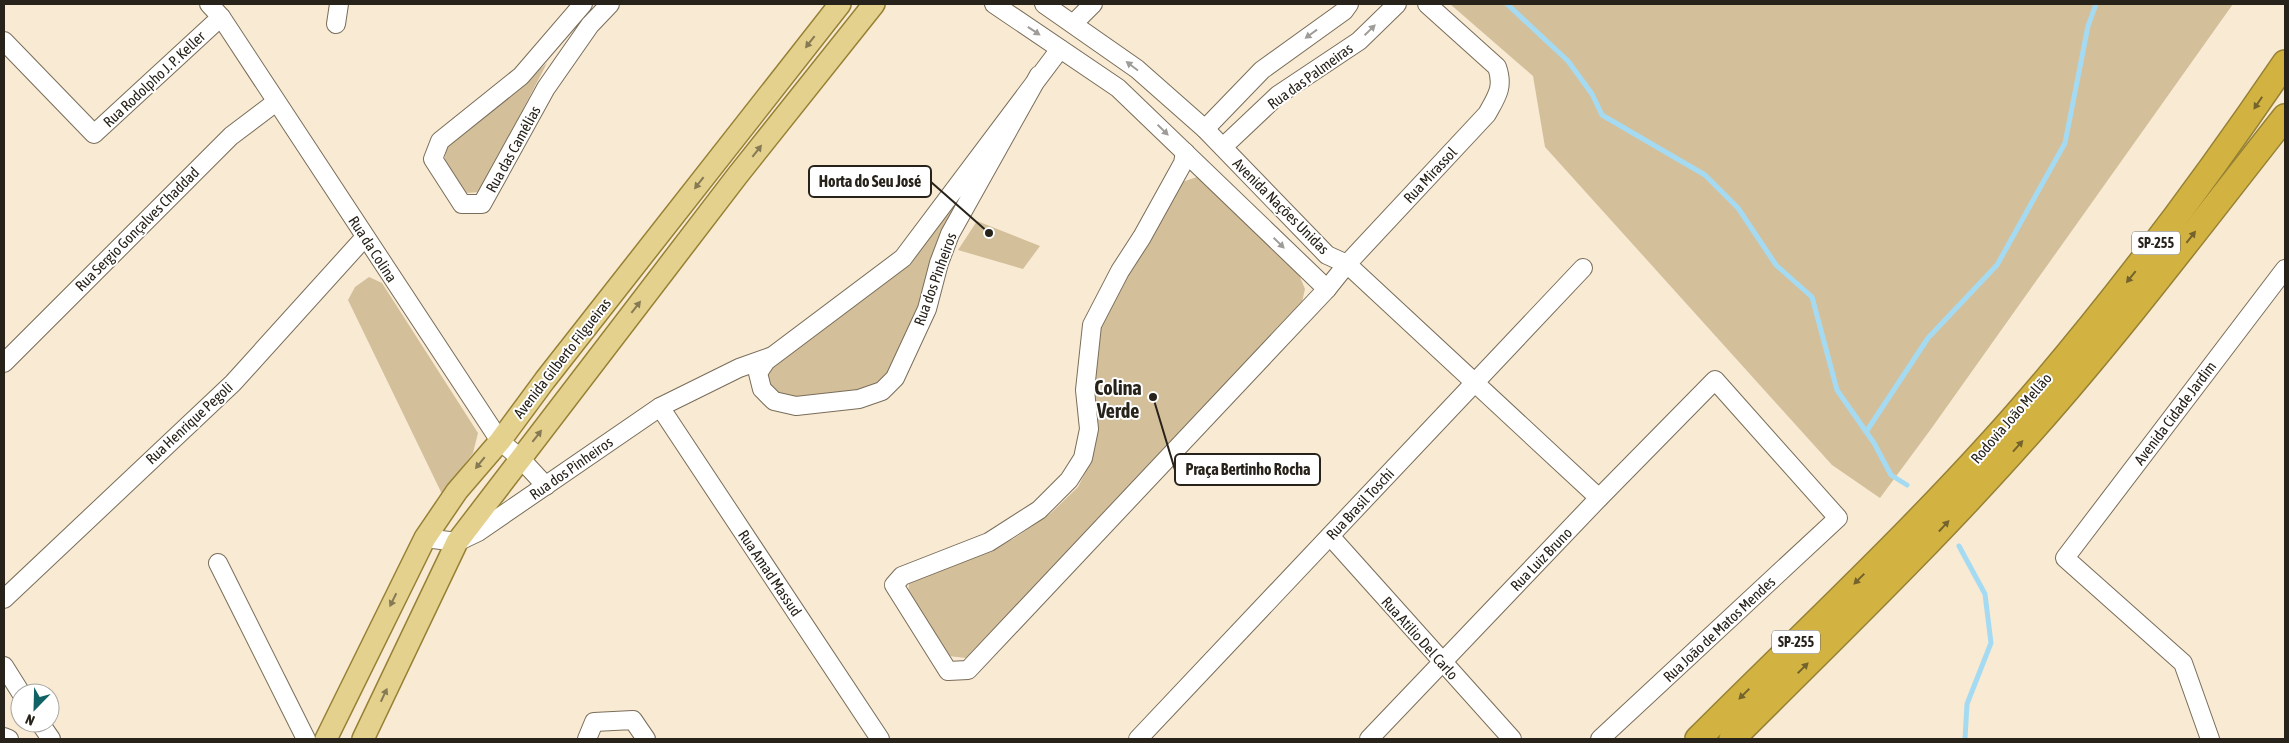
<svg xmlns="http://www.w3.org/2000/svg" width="2289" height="743" font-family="'Asap Condensed',sans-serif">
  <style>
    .green { fill: #d4bf9b }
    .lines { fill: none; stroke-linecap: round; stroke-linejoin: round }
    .stream { stroke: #a5dbf2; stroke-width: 5 }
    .minor-casing { stroke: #796d59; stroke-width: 20 }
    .major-casing { stroke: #968034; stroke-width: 24 }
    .highway-casing { stroke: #968034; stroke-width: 28 }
    .minor { stroke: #fff; stroke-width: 18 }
    .major { stroke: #e4d18e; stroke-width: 21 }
    .highway { stroke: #d2b342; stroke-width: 25 }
    .oneway { fill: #9e9c98 }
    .oneway2 { fill: #867a54 }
    .oneway3 { fill: #74632c }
    .labels { text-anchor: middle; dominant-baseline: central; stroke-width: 4; stroke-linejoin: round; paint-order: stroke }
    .shield { fill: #fff; stroke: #68645f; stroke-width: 1 }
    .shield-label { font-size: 14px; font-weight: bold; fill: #27221a }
    .street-label { font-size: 15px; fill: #27221a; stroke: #fff }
    .district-label { font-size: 20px; font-weight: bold; fill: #27221a; stroke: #fff }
    .leader { fill: none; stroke: #27221a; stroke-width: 2 }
    .callout-dot { fill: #27221a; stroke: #fff; stroke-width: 2 }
    .callout { fill: #fff; stroke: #27221a; stroke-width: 2 }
    .callout-label { font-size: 16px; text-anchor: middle; font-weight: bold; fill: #27221a }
  </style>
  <rect width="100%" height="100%" fill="#f8ead3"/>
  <g class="green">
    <path d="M1450 4H2233L1931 429 1880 498 1832 465 1545 147 1533 76Z"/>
    <path d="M547 63 480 192 466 193 444 162 447 147 496 108Z"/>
    <path d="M998 140 891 375 879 387 796 402 777 396 763 374 906 261Z"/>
    <path d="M1200 176 1298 272 1305 289 1302 302 966 658 948 656 908 596 909 583 924 572 962 560 1013 539 1051 513 1078 487 1091 461 1096 429 1090 364 1100 325 1124 270 1182 182Z"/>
    <path d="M977 221 1040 246 1023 269 958 250Z"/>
    <path d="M369 277 382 283 478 433 473 453 442 494 348 300 355 287Z"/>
  </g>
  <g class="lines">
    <g class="stream">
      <path d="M1507 4 1568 61 1592 94 1602 115 1705 175 1738 208 1776 265 1812 297 1837 390 1874 443 1891 475 1907 485"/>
      <path d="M1866 432 1928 338 1997 265 2065 143 2088 26 2096 4"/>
      <path d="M1959 546 1985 594 1991 643 1967 704 1965 739"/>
    </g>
    <defs>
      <g id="minor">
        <path d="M209 4 221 17 500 441 520 458 546 486"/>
        <path d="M583 4 521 76 440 141 433 159 462 204H482L546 88 590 25 610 4"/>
        <path d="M994 4 1118 88 1327 289"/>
        <path d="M1044 4 1137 69 1205 129 1327 255 1347 264 1599 498"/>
        <path d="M336 24 339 4"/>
        <path d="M1073 24 1093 4"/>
        <path d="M4 41 94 134 221 17"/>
        <path d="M1039 75 950 234 939 263 927 309 895 378 882 391 859 399 796 406 774 401 762 389 758 373 766 361 903 258 1060 49"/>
        <path d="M1205 129 1262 70 1344 11 1349 4"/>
        <path d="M1223 147 1278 95 1359 41 1397 4"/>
        <path d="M1185 152 1183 163 1142 237 1120 271 1092 325 1085 390 1089 429 1083 458 1069 480 1039 510 989 542 902 576 894 585 948 671 968 670 1327 289 1347 264 1487 114C1497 96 1504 87 1497 67L1427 4"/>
        <path d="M4 363 231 136 276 102"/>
        <path d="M660 407 880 739"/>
        <path d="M1330 536 1512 739"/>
        <path d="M425 538 457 542 478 532 660 407 739 368 770 357"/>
        <path d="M218 563 306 739"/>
        <path d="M4 599 233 383 365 237"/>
        <path d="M4 666 21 693"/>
        <path d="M40 723 51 739"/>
        <path d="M4 737 9 739"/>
        <path d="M587 739 594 722 633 720 646 739"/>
        <path d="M1138 739 1583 268"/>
        <path d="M1369 739 1599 498 1715 380 1838 518 1600 739"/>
        <path d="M2210 739 2183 663 2065 558 2285 269"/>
      </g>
      <g id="major">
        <path d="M326 739 425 538 457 491 500 441 545 380 840 4"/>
        <path d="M363 739 457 542 737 176 874 4"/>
      </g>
      <g id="highway">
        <path d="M1698 739C1805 632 1917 528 2017 414 2114 303 2202 185 2285 63"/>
        <path d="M1732 739C1833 638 1937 538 2032 430 2121 330 2202 222 2285 117"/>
      </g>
    </defs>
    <use href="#minor" class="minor-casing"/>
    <use href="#major" class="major-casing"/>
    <use href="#highway" class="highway-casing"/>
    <use href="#minor" class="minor"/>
    <use href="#major" class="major"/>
    <use href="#highway" class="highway"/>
  </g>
  <defs><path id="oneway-solid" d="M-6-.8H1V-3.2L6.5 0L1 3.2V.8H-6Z" transform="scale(1.25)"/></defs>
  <g class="oneway">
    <use href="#oneway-solid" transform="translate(1370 30) rotate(-44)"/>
    <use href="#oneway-solid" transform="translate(1034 31) rotate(34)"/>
    <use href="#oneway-solid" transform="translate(1311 34) rotate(144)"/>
    <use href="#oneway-solid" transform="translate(1132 66) rotate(-143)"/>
    <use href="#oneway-solid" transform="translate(1163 130) rotate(44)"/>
    <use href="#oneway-solid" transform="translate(1279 243) rotate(44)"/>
  </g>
  <g class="oneway2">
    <use href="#oneway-solid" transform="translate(810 42) rotate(128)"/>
    <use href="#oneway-solid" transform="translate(757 151) rotate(-52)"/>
    <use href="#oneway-solid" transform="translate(699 183) rotate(128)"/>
    <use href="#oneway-solid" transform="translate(636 307) rotate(-52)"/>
    <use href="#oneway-solid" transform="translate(537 436) rotate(-52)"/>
    <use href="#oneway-solid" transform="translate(480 463) rotate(129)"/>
    <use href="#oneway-solid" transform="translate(393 600) rotate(116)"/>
    <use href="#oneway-solid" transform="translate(384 695) rotate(-65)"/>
  </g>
  <g class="oneway3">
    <use href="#oneway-solid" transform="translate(2258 103) rotate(124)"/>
    <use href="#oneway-solid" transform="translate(2191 237) rotate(-52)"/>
    <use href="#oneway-solid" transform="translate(2131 277) rotate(129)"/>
    <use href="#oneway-solid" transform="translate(2018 446) rotate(-48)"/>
    <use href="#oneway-solid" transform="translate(1944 526) rotate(-47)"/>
    <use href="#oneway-solid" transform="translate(1859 579) rotate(135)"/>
    <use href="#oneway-solid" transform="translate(1803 668) rotate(-45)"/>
    <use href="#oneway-solid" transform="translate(1744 694) rotate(135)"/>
  </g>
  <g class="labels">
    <g class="shield">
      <rect x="2132" y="231.5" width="48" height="23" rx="4"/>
      <rect x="1772" y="630.5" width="48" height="23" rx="4"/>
    </g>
    <g class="shield-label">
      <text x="2156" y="243">SP-255</text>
      <text x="1796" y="642">SP-255</text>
    </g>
    <g class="street-label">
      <text transform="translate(1310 76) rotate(-36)">Rua das Palmeiras</text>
      <text transform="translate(154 79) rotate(-43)">Rua Rodolpho J. P. Keller</text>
      <text transform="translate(513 149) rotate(-61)">Rua das Camélias</text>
      <text transform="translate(1430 175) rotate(-47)">Rua Mirassol</text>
      <text transform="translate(1281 206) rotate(45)">Avenida Nações Unidas</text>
      <text transform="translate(137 229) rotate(-45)">Rua Sergio Gonçalves Chaddad</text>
      <text transform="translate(373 249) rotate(57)">Rua da Colina</text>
      <text transform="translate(935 279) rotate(-70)">Rua dos Pinheiros</text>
      <text transform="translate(562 358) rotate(-52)">Avenida Gilberto Filgueiras</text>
      <text transform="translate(2175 413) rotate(-53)">Avenida Cidade Jardim</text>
      <text transform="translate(2011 418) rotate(-49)">Rodovia João Mellão</text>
      <text transform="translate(189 423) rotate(-43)">Rua Henrique Pegoli</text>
      <text transform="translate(571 468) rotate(-35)">Rua dos Pinheiros</text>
      <text transform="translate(1360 504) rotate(-47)">Rua Brasil Toschi</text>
      <text transform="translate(1541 559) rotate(-46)">Rua Luiz Bruno</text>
      <text transform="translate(770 573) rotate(56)">Rua Amad Massud</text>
      <text transform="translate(1719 629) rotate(-43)">Rua João de Matos Mendes</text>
      <text transform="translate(1420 638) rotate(48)">Rua Atilio Del Carlo</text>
    </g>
    <g class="district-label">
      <text x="1118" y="387">Colina<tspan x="1118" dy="23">Verde</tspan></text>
    </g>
  </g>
  <path class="leader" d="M989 233L931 182M1153 397L1175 470"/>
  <g class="callout-dot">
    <circle cx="989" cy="233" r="5"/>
    <circle cx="1153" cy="397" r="5"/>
  </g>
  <g class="callout">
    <rect x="809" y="166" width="122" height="31" rx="5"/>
    <rect x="1175" y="454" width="145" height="31" rx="5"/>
  </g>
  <g class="callout-label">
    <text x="870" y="187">Horta do Seu José</text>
    <text x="1248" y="475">Praça Bertinho Rocha</text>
  </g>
  <rect width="2289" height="743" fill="none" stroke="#27221a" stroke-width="10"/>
  <g transform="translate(35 708) rotate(203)"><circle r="24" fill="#ffffff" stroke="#a9a7a3"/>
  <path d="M0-4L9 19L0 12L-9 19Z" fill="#116264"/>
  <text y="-8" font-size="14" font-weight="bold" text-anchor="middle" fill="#27221a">N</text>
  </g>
</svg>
